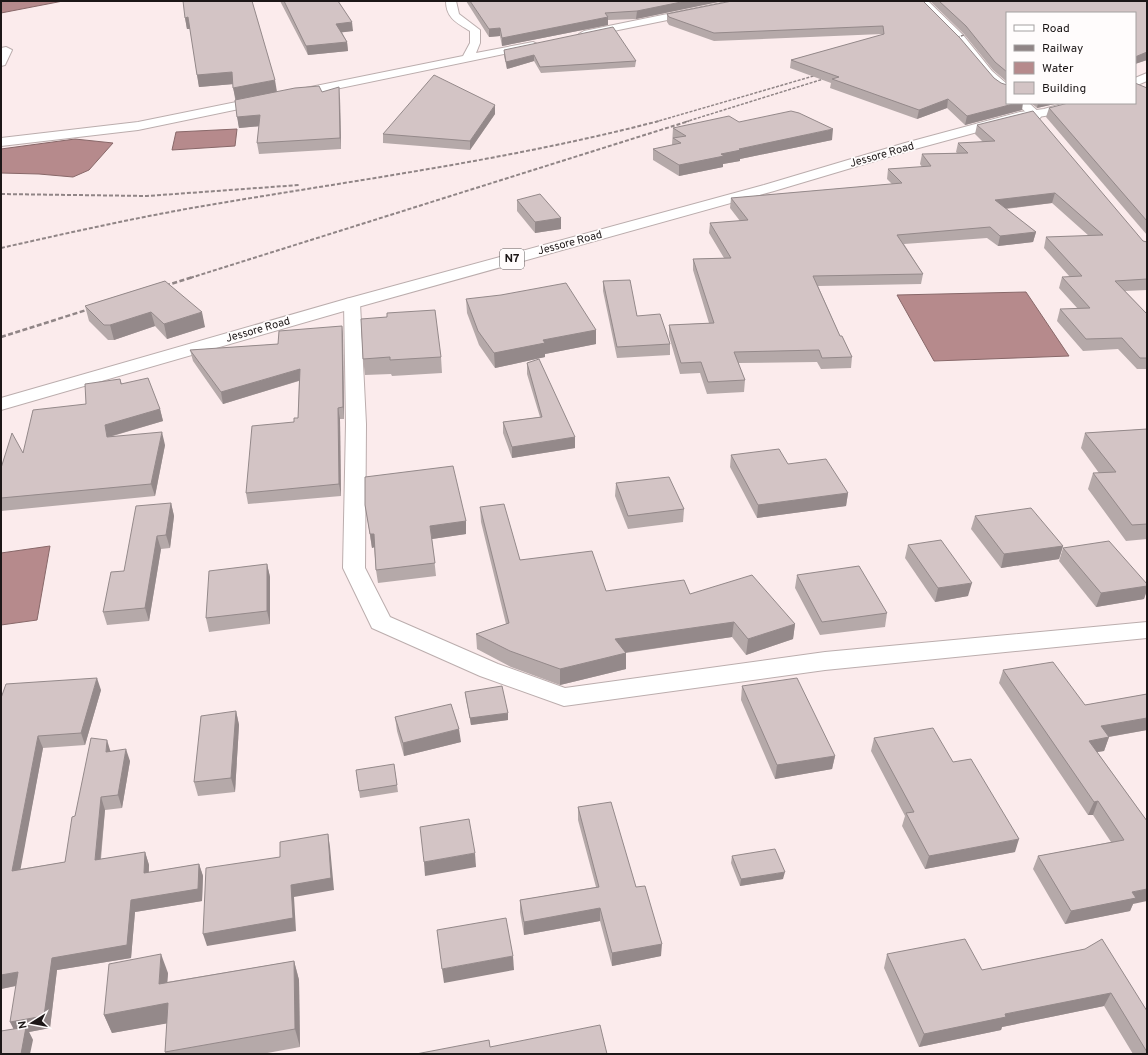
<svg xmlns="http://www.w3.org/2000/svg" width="1148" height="1055" font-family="Overpass,sans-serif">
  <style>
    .water { fill: #b68a8c; stroke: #886869 }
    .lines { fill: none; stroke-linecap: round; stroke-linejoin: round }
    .street-casing { stroke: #bbadad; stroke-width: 2 }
    .secondary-casing { stroke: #bbadad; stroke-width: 2 }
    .highway-casing { stroke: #bbadad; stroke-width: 2 }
    .street { fill: #fff; fill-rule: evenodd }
    .secondary { fill: #fff; fill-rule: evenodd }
    .highway { fill: #fff; fill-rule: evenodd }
    .rail-far2 { stroke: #908586; stroke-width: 1.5; stroke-dasharray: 3 1.5; stroke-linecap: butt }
    .rail-far1 { stroke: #908586; stroke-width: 2; stroke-dasharray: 4 2; stroke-linecap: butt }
    .rail { stroke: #908586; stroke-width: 2.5; stroke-dasharray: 5 2.5; stroke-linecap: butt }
    .wall { fill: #b5a9a9 }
    .shaded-wall { fill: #94898a }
    .building { fill: #d3c4c5; stroke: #94898a }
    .labels { text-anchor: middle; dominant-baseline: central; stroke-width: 3.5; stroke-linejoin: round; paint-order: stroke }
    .far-street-label { font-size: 11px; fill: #1c1717; stroke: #fffcfc }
    .shield { fill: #fffcfc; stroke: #605c5c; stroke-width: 1 }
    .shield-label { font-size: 12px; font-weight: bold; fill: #1c1717 }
  </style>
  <rect width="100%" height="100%" fill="#fbebec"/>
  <g class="water">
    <path d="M1 1H63L1 13Z"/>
    <path d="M237 129 235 146 172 150 176 132Z"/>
    <path d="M75 139 113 143 89 170 73 177 39 174 1 173V149Z"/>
    <path d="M1026 292 1069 356 934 361 897 295Z"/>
    <path d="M50 546 37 620 1 625V553Z"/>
  </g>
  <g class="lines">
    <defs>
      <g id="street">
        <path d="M446 1H456L459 14 480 30V43L476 53 533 42 539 45 533 48 138 130 1 146V138L138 122 463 56 470 43V31C457 23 446 18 446 1Z"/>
        <path d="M731 1H751L746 4 584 37 579 34 584 31Z"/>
        <path d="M6 47 12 50 5 65 1 66V48Z"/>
        <path d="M352 298 358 299 360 303 366 424 365 568 390 617 498 664 565 688 825 652 1147 622V638L825 670 564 706 480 676 372 628 343 568 346 424 344 303 346 299Z"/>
      </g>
      <g id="secondary">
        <path d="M918 1H928L963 35 992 71 1007 84V94C989 89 968 52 954 39 942 26 928 16 918 1Z"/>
        <path d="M1016 103H1029L1042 115 1040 118H1032Z"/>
      </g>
      <g id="highway">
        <path d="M1147 73V81L1135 86V78Z"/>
        <path d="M1065 103H1083L1081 106 1051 115 1025 119 915 149 774 191 358 307 1 410V398L346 299 764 185 905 143 1020 112 1044 109Z"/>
      </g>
    </defs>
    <use href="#street" class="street-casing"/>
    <use href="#secondary" class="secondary-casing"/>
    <use href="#highway" class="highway-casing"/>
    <use href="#street" class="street"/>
    <use href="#secondary" class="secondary"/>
    <use href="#highway" class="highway"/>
    <g class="rail-far2">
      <path d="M948 40 974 32"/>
      <path d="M655 122 824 73"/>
      <path d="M685 122 833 76"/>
    </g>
    <g class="rail-far1">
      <path d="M1 194 147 196 299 185"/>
      <path d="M1 248C72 232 143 216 215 204 364 179 513 159 659 121"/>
      <path d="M190 278 689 121"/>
    </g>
    <g class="rail">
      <path d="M158 288 193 277"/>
      <path d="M1 337 96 307"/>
    </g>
  </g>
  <g class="wall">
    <path d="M280 1H338L353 31 342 32 347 42 348 51 308 55Z"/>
    <path d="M466 1H723L636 19 608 20V25L502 46 500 36 489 37Z"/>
    <path d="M923 1 1022 110 965 125 947 108 917 119 830 88 831 83 790 68 791 60 882 35V34L714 41 669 25 667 22V14Z"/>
    <path d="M930 1H1147V60L1135 64 1007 13V82L993 70 964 34Z"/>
    <path d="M185 18 277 92H322L340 98 341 149 259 154 257 143 259 126 239 128 233 84 199 87 190 29H187Z"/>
    <path d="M504 50 636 61 635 67 541 73 534 61 507 69 504 56Z"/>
    <path d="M1147 88V235L1046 117 1049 108Z"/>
    <path d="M1031 103H1059L1037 108Z"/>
    <path d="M495 114 470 150 383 143V134Z"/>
    <path d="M739 122 832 140 740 159V161L723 164V167L679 176 653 160V149L672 145 673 128Z"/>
    <path d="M977 125 1143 241 1147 242V290L1125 291 1147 314V369H1137L1118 349 1083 351 1057 321 1060 309H1078L1059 288 1062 277H1070L1044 248 1046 237 1089 236 1052 203 1006 209 1036 232 1033 242 998 246 987 238 904 244 923 274 921 284 818 286 840 336 852 357 851 368 821 369 817 362 738 363 745 380 744 392 707 394 700 373 680 374 669 336V325L709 323 693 270V259L724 258 709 233 710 223 740 221 730 208 731 198 892 184 887 179 888 169 922 167 920 164 922 154 957 153 956 152 958 143 983 142 975 134Z"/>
    <path d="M517 200 561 218V229L535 233 517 211Z"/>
    <path d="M165 281 205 327 167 339 155 326 114 340H108L89 321 85 306Z"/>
    <path d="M603 281 637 316 670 344V355L617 358 603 291Z"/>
    <path d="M466 299 596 330V344L545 354V357L495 368 479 345 467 313Z"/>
    <path d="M361 319 441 357 442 373 392 376 391 374 365 375 363 359Z"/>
    <path d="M342 326 343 337 344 419H340L341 496 248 504 246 493 294 422 298 418 299 381 223 404 193 361 190 350 278 344Z"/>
    <path d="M527 363 575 437V448L512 458 503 433V422L540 417 527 374Z"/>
    <path d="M120 379 122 384 160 409 163 421 113 436 165 445 155 496 1 511V468L23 453 86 404Z"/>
    <path d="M1147 429V539L1126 541 1088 489 1093 473H1099L1081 448 1085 433Z"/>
    <path d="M731 455 848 493 846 506 757 518 730 467Z"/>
    <path d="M616 483 684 509 683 522 628 529 615 496Z"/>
    <path d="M171 503 174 516 170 548 161 549 149 621 107 625 103 612 124 571Z"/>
    <path d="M365 505 466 521V534L432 539 436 576 378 583 376 570 374 547 372 548Z"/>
    <path d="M480 507 520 560 606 591 690 594 795 624 793 639 746 655 732 637 626 653V669L560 685 511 667 477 649 476 634 506 624 481 522Z"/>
    <path d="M975 516 1063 546 1059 559 1001 568 971 529Z"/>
    <path d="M908 545 968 596 935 602 905 558Z"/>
    <path d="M1063 548 1147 584V590L1144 599 1096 607 1059 561Z"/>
    <path d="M267 564 270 577V624L209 632 206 618Z"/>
    <path d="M797 575 887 613 885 627 820 635 795 588Z"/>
    <path d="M1003 670 1085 705 1147 694V730L1109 737 1104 751 1097 752 1147 821 1133 904 1130 911 1065 924 1033 869 1038 856 1111 842 1093 815H1088L999 683Z"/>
    <path d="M742 686 835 756 832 769 775 779 741 700Z"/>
    <path d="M101 690 85 745 43 748 20 869 65 862 75 816 110 751 130 761 122 808 105 810 101 859 145 852 149 865V872L199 864 203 876 202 901 135 912 131 958 57 970 50 1028 29 1032 33 1040 14 1029 16 986 1 989V698Z"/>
    <path d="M465 692 508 720 471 725 466 699Z"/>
    <path d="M236 711 239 725 235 792 198 796 194 782Z"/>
    <path d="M395 717 461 742 404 756 397 731Z"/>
    <path d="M874 738 953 762 1015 852 925 869 902 826 905 816 871 751Z"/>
    <path d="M394 764 398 792 360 798 359 791Z"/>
    <path d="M578 807 636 887 661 956 612 966 600 921 524 935 520 912V900L596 887 578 820Z"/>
    <path d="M732 856 783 879 740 886 731 863Z"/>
    <path d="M1085 949 1147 1011V1054H1133L1104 1006 1002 1027 1001 1030 919 1047 884 968 887 954 982 970Z"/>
    <path d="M294 961 299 980 300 1047 262 1054H165V1052L167 1023 112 1033 104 1015 168 973 167 982Z"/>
  </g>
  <g class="shaded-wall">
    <path d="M686 1H723L636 19 637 11Z"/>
    <path d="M188 17 190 29H187L185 18Z"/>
    <path d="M608 17V25L502 46V38Z"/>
    <path d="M352 22 353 31 337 33 336 24Z"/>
    <path d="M500 28V36L489 37V29Z"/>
    <path d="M347 42 348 51 308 55 306 46Z"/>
    <path d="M1147 52V60L1135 64V57Z"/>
    <path d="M534 55V61L507 69 506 62Z"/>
    <path d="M232 72 234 84 199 87 197 75Z"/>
    <path d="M275 80 277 92 236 101 233 88Z"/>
    <path d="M339 87 340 98 341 149 340 138Z"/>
    <path d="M948 99 947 108 917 119 919 110Z"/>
    <path d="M1017 103H1023L1022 110 965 125 967 116Z"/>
    <path d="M1038 103H1059L1037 108Z"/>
    <path d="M495 105V114L470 150V141Z"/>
    <path d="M260 115 262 126 239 128 237 117Z"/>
    <path d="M833 129 832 140 740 159V161L723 164V167L679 176V165L739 149Z"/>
    <path d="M1055 193 1052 203 992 210 995 200Z"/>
    <path d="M561 218V229L535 233V222Z"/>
    <path d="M1036 232 1033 242 998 246 1000 236Z"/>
    <path d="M151 312 155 326 114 340 110 325Z"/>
    <path d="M202 312 205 327 167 339 164 324Z"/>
    <path d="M342 326 343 337 344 419 343 407Z"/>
    <path d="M596 330V344L545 354V357L495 368 494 353 543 340Z"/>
    <path d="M300 369 301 380 223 404 221 392Z"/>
    <path d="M338 408 340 419 341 496 339 484Z"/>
    <path d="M160 409 163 421 108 437H107L105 425Z"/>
    <path d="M162 432 165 445 155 496 151 484Z"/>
    <path d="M575 437V448L512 458V447Z"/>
    <path d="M848 493 846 506 757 518 758 505Z"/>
    <path d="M171 503 174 516 170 548 166 535Z"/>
    <path d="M466 521V534L432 539 430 526Z"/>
    <path d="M370 534H374L375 547 372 548Z"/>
    <path d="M157 536 161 549 149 621 145 608Z"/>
    <path d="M1063 546 1059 559 1001 568 1004 554Z"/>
    <path d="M267 564 270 577V624L267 611Z"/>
    <path d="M972 583 968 596 935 602 938 588Z"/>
    <path d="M1147 586V590L1144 599 1096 607 1101 593Z"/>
    <path d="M734 622 732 637 615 654V639Z"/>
    <path d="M795 624 793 639 746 655 748 639Z"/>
    <path d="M626 653V669L560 685V669Z"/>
    <path d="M97 678 101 690 85 745 81 733Z"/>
    <path d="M236 711 239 725 235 792 231 778Z"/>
    <path d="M508 713V720L471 725 470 718Z"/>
    <path d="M1147 718V730L1096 739 1101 726Z"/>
    <path d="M459 729 461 742 404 756 403 743Z"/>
    <path d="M38 736 43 748 18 883 12 871Z"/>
    <path d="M1109 737 1104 751 1084 754 1089 741Z"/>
    <path d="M107 740 111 753 106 752Z"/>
    <path d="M126 749 130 761 122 808 118 795Z"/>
    <path d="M835 756 832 769 775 779 777 765Z"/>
    <path d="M101 797 105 810 99 873 95 860Z"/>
    <path d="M1098 801 1093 815H1088L1094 802Z"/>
    <path d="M328 834 330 847 334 890 294 897 296 931 207 946 203 934 291 885Z"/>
    <path d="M1019 839 1015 852 925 869 929 856Z"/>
    <path d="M145 852 149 865 148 885 144 873Z"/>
    <path d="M475 853 476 867 425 876 424 862Z"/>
    <path d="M199 864 203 876 202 901 135 912 131 958 57 970 50 1028 29 1032 33 1040 30 1054H21L16 1034 10 1022 52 958 131 900Z"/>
    <path d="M785 872 783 879 740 886 741 879Z"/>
    <path d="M1147 889V901L1133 904 1130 911 1065 924 1071 911 1132 892Z"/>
    <path d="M600 908V921L524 935V922Z"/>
    <path d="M662 944 661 956 612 966V953Z"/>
    <path d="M161 954 168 973 166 1002 159 984Z"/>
    <path d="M513 956 514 970 444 983 442 969Z"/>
    <path d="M294 961 299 980 300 1047 295 1029Z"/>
    <path d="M18 972 24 984 1 989V975Z"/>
    <path d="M1111 993 1104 1006 1002 1027 1001 1030 919 1047 924 1034 1005 1014Z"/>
    <path d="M168 1003 175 1022 112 1033 104 1015Z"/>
  </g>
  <g class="building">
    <path d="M183 1H252L275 80 233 88 232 72 197 75 188 17 185 18Z"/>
    <path d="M284 1H338L352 22 336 24 347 42 306 46Z"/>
    <path d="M470 1H686L637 11 605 13 608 17 502 38 500 28 489 29Z"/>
    <path d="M732 1H923L960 38 994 78 1001 83 1007 85V103H1017L967 116 948 99 919 110 832 79 839 77 791 60 884 34 883 26 714 33 669 17 667 14Z"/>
    <path d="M939 1H1147V52L1135 57V13H1007V72L995 62 966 26Z"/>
    <path d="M613 27 636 61 540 67 534 55 506 62 504 50Z"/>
    <path d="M434 75 495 105 470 141 383 134Z"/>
    <path d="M1135 83 1147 88V221L1049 108 1068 103H1135Z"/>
    <path d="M319 86 322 92 339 87 340 138 257 143 260 115 237 117 235 100 295 88Z"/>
    <path d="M791 111 799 113 833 129 739 149 741 150 721 154 724 156 679 165 653 149 681 143 673 138 686 136 673 128 729 116 739 122Z"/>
    <path d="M1033 111 1143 241 1147 242V279L1115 281 1147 314V358H1140L1122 338 1086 339 1060 309 1090 308 1062 277 1082 276 1046 237 1103 235 1055 193 995 200 1036 232 1000 236 990 227 897 235 923 274 813 276 840 336H842L852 357 822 358 819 350 734 352 745 380 708 382 701 362 681 363 669 325 714 323 693 259 731 258 710 223 748 220 731 198 902 183 888 169 931 166 922 154 968 153 958 143 995 141 977 125Z"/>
    <path d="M540 194 561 218 535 222 517 200Z"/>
    <path d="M630 280 637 316 660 314 670 344 617 347 603 281Z"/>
    <path d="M165 281 202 312 164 324 151 312 110 325H104L85 306Z"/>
    <path d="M566 283 596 330 543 340 545 343 494 353 478 331 466 299 501 295Z"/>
    <path d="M435 310 441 357 390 360V357L363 359 361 319 387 317V313Z"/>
    <path d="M342 326 343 407 338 408 339 484 246 493 252 426 294 422V418H298L300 369 221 392 190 350 278 344 279 331Z"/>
    <path d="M539 359 575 437 512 447 503 422 542 417 527 363Z"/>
    <path d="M148 378 160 409 105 425 107 437 162 432 151 484 1 498V468L12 433 23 453 33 410 86 404 85 384 120 379 121 384Z"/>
    <path d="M1147 429V524L1132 525 1093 473 1116 472 1085 433Z"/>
    <path d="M779 449 788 464 826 459 848 493 758 505 731 455Z"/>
    <path d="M453 466 466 521 430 526 435 563 376 570 374 534H370L365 505V477Z"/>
    <path d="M669 477 684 509 628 516 616 483Z"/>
    <path d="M171 503 166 535 157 536 145 608 103 612 111 572 124 571 136 506Z"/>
    <path d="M504 504 520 560 592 551 606 591 684 580 690 594 752 575 795 624 748 639 734 622 615 639 626 653 560 669 510 651 476 634 509 623 480 507Z"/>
    <path d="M1031 508 1063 546 1004 554 975 516Z"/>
    <path d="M941 540 972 583 938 588 908 545Z"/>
    <path d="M1109 541 1147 584V586L1101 593 1063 548Z"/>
    <path d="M267 564V611L206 618 209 571Z"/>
    <path d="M859 566 887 613 822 622 797 575Z"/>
    <path d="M1053 662 1085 705 1147 694V718L1101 726 1109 737 1089 741 1147 821V889L1132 892 1136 898 1071 911 1038 856 1124 840 1098 801 1094 802 1003 670Z"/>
    <path d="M97 678 81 733 38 736 12 871 65 862 72 817 75 816 91 738 107 740 106 752 126 749 118 795 101 797 95 860 145 852 144 873 199 864 198 889 131 900 127 945 52 958 44 1016 10 1022 18 972 1 975V698L6 684Z"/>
    <path d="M797 678 835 756 777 765 742 686Z"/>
    <path d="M502 686 508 713 470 718 465 692Z"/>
    <path d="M451 704 459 729 403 743 395 717Z"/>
    <path d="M236 711 231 778 194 782 201 716Z"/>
    <path d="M933 728 953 762 971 759 1019 839 929 856 906 813 914 812 874 738Z"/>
    <path d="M394 764 397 785 359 791 356 770Z"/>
    <path d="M611 802 636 887 645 886 662 944 612 953 600 908 524 922 520 900 599 887 578 807Z"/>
    <path d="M469 819 475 853 424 862 420 827Z"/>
    <path d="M328 834 331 878 291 885 293 918 203 934 206 868 280 857V842Z"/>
    <path d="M775 849 785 872 741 879 732 856Z"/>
    <path d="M506 918 513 956 442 969 437 930Z"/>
    <path d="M965 939 982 970 1085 949 1102 939 1147 1011V1052L1111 993 1005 1014 1006 1017 924 1034 887 954Z"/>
    <path d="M161 954 159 984 294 961 295 1029 165 1052 168 1003 104 1015 109 964Z"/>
    <path d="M600 1025 607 1054H416L489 1040 490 1047Z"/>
    <path d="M26 1027 21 1054H1V1031Z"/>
  </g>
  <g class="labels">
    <g class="far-street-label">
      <text transform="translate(882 155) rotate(-16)">Jessore Road</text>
      <text transform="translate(570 243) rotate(-15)">Jessore Road</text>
      <text transform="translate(258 330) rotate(-16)">Jessore Road</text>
    </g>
    <rect class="shield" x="500" y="249" width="24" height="20" rx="3"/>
    <g class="shield-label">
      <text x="512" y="259">N7</text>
    </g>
  </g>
  <rect width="1148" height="1055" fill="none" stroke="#1c1717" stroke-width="4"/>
  <rect x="1006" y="12" width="130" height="92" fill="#fffcfc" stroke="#a4a0a0"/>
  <rect x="1014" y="25" width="20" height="6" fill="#ffffff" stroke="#a4a0a0"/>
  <text x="1042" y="32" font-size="12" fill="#1c1717">Road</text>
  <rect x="1014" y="45" width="20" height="6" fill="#908586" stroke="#a4a0a0"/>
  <text x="1042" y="52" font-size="12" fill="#1c1717">Railway</text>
  <rect x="1014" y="62" width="20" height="12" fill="#b68a8c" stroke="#a4a0a0"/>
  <text x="1042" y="72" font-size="12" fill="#1c1717">Water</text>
  <rect x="1014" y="82" width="20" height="12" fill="#d3c4c5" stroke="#a4a0a0"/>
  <text x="1042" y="92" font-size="12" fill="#1c1717">Building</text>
  <g transform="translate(32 1023) rotate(259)" stroke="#fffcfc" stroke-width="3" paint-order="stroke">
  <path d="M0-3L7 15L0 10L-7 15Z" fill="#1c1717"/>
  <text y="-6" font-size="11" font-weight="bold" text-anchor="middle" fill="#1c1717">N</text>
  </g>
</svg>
